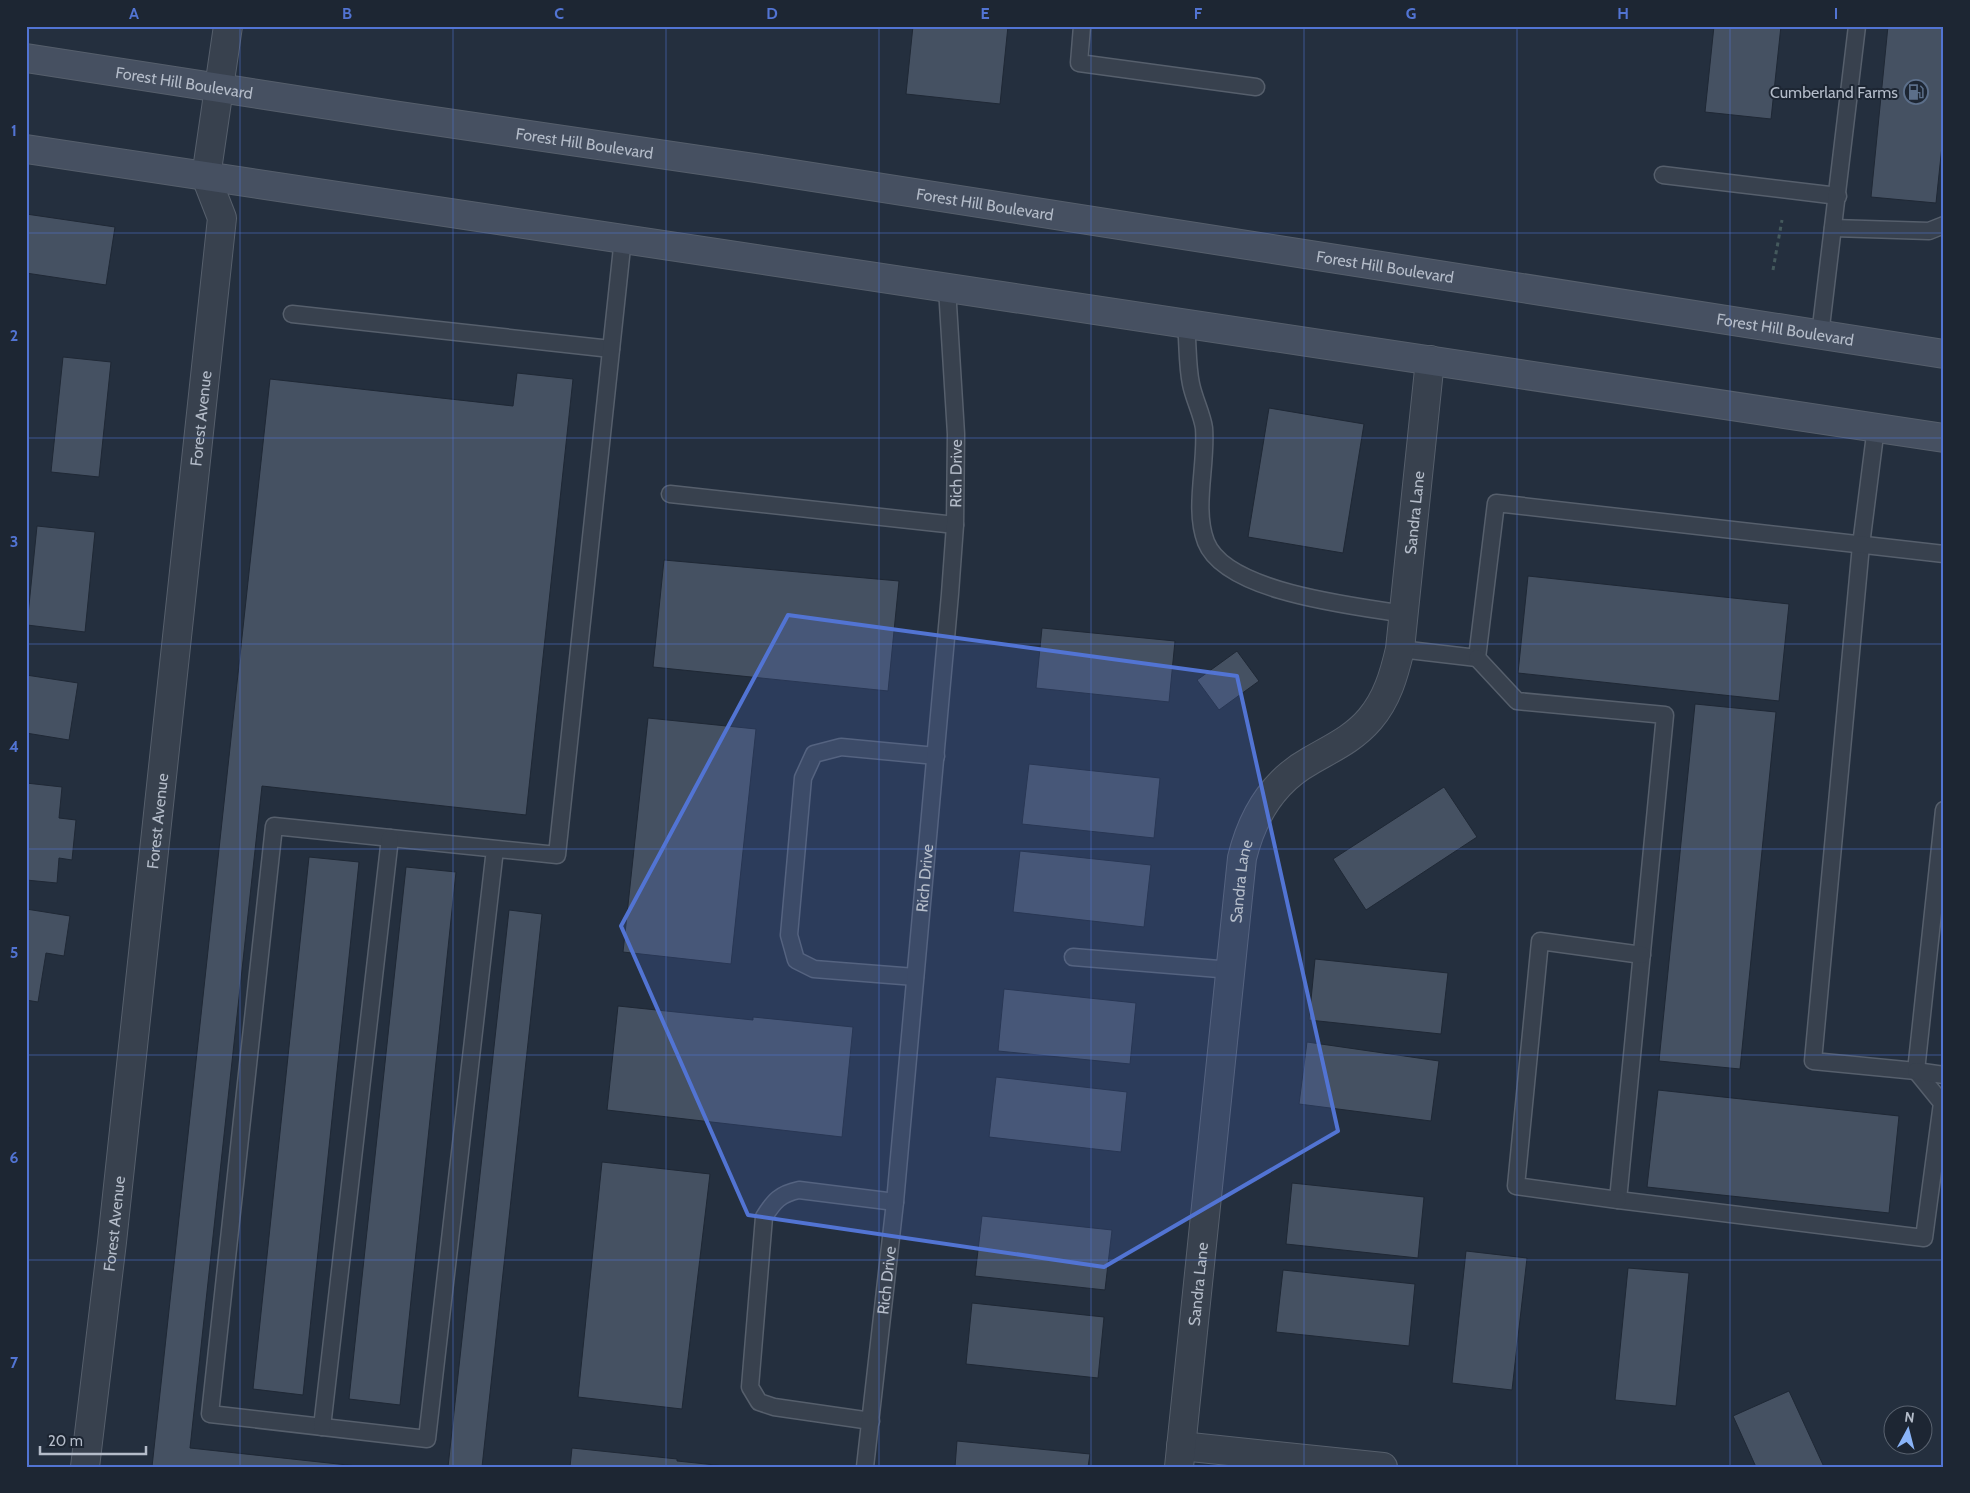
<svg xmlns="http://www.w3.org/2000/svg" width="1970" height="1493" font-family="Cabin,sans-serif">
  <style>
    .building { fill: #455162; stroke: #1f2835 }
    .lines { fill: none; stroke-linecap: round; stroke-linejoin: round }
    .lane-casing { stroke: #565f6c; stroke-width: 19 }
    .street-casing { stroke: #565f6c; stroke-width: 30 }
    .secondary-casing { stroke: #565f6c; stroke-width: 30 }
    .path { stroke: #44595c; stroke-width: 3; stroke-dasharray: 4 4; stroke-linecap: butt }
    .lane { stroke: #38414e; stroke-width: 16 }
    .street { stroke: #38414e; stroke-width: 28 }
    .secondary { stroke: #465061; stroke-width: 28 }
    .marked { fill: #5274d3; fill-opacity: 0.2; stroke: #5274d3; stroke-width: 4; stroke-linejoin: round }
    .grid { fill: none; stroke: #5274d3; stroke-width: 1; stroke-opacity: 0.55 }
    .labels { text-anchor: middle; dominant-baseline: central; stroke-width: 4; stroke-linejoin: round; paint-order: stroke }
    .street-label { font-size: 16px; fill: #b4bcc9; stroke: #1d2633 }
    .poi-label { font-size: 16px; fill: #b4bcc9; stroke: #1d2633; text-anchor: end }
    .neatline { fill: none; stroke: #5274d3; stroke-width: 2 }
    .grid-label { font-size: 16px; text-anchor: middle; font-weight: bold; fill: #5274d3 }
  </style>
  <rect width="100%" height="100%" fill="#242f3e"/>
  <g class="building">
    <path d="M913 26H1008L1000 104 906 94Z"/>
    <path d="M1714 26H1781L1771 119 1705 112Z"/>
    <path d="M1888 26H1944V127L1936 203 1871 197Z"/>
    <path d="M26 214 115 227 106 285 26 273Z"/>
    <path d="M63 357 111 362 99 477 51 472Z"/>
    <path d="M517 373 573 379 526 815 262 786 190 1448 366 1467H152L270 379 513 406Z"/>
    <path d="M1269 408 1364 424 1343 553 1248 537Z"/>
    <path d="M37 526 95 532 85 632 27 625Z"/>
    <path d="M664 560 899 581 888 691 653 667Z"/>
    <path d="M1528 576 1789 604 1779 701 1518 673Z"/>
    <path d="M1042 628 1175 641 1169 702 1036 688Z"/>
    <path d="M1237 651 1259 681 1219 710 1197 680Z"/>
    <path d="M26 675 78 683 69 740 26 733Z"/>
    <path d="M1695 704 1776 712 1740 1069 1659 1061Z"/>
    <path d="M648 718 756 729 731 964 623 952Z"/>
    <path d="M1029 764 1160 778 1154 838 1022 824Z"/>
    <path d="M26 783 62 787 59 818 76 820 72 860 59 858 57 883 26 880Z"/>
    <path d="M1444 787 1477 837 1366 910 1333 859Z"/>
    <path d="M1020 851 1151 865 1144 927 1013 912Z"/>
    <path d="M309 857 359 862 303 1395 253 1389Z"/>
    <path d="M406 867 456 872 400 1405 349 1399Z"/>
    <path d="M26 909 70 916 64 956 46 953 38 1002 26 1000Z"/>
    <path d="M509 910 542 914 482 1467H448Z"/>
    <path d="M1315 959 1448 973 1441 1034 1309 1020Z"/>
    <path d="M1004 989 1136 1003 1130 1064 998 1051Z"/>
    <path d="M618 1006 753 1020V1017L853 1027 842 1137 607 1110Z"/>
    <path d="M1307 1042 1439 1061 1431 1121 1299 1104Z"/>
    <path d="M996 1077 1127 1092 1121 1152 989 1137Z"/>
    <path d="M1658 1090 1899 1116 1889 1213 1647 1187Z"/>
    <path d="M26 1127H29L26 1153Z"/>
    <path d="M602 1162 710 1174 682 1409 578 1397Z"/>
    <path d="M1292 1183 1424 1197 1418 1258 1286 1244Z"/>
    <path d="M982 1216 1112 1230 1105 1290 975 1276Z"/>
    <path d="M1466 1251 1527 1258 1512 1390 1452 1383Z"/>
    <path d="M1628 1268 1689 1273 1676 1406 1615 1400Z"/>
    <path d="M1283 1270 1415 1284 1409 1346 1276 1332Z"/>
    <path d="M972 1303 1104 1317 1098 1378 966 1364Z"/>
    <path d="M1789 1391 1824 1467H1756L1733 1416Z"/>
    <path d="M957 1441 1090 1454 1088 1467H955Z"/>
    <path d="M572 1448 677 1459V1461L735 1467H570Z"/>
  </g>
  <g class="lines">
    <defs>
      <g id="lane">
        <path d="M1082 26 1079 63 1256 87"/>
        <path d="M1663 175 1838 196"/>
        <path d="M1833 228 1929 231 1944 225"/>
        <path d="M292 314 611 349"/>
        <path d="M1186 324C1188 344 1187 365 1191 384 1194 399 1202 414 1204 428 1207 464 1193 509 1206 542 1226 593 1356 606 1404 614"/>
        <path d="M1820 335 1857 26"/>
        <path d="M1876 427 1861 545 1813 1061 1916 1071 1944 810"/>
        <path d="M670 494 955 525"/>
        <path d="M1400 649 1477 658 1496 503 1944 554"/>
        <path d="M1477 658 1517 701 1665 715 1618 1200 1924 1238 1942 1103 1916 1071"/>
        <path d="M495 849 427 1439 210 1414 274 826 557 855 623 238"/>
        <path d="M1073 957 1231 970"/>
        <path d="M915 977 814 969 796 960 789 935 803 778 814 754 841 747 936 756"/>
        <path d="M1916 1071 1944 1075"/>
        <path d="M1618 1200 1516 1186 1540 941 1642 955"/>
        <path d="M871 1421 774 1407 759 1402 750 1387 764 1217C774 1201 780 1194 799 1190L895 1202"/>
        <path d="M322 1427 390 838"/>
        <path id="s1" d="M865 1467 895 1202 950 594 955 525 956 434 947 288"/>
      </g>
      <g id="street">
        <path d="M1181 1446 1383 1467"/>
        <path id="s2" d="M85 1467 112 1242 222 218 206 177 228 26"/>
        <path id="s3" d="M1179 1467 1242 858C1252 817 1272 782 1310 761 1332 748 1353 739 1370 719 1387 699 1394 675 1400 649L1430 360"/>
      </g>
      <g id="secondary">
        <path id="s4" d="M26 58 400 116 755 168 1944 354"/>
        <path d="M26 149 1944 438"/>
      </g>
    </defs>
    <use href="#lane" class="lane-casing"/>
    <use href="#street" class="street-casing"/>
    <use href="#secondary" class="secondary-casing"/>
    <path class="path" d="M1773 270 1782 220"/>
    <use href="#lane" class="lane"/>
    <use href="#street" class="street"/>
    <use href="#secondary" class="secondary"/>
  </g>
  <path class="marked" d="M788 615 1237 676 1338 1131 1104 1267 748 1215 621 926Z"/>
  <path class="grid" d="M240 26V1467M453 26V1467M666 26V1467M879 26V1467M1091 26V1467M1304 26V1467M1517 26V1467M1730 26V1467M26 233H1944M26 438H1944M26 644H1944M26 849H1944M26 1055H1944M26 1260H1944"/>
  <defs>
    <symbol id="fuel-ring" viewBox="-11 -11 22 22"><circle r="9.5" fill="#1d2633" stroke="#5c6f8a" stroke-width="1.5"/><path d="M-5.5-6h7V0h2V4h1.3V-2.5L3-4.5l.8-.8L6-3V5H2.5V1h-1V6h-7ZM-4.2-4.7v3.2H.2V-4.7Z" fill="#5c6f8a"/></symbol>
  </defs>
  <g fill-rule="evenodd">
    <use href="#fuel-ring" x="1902" y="78" width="28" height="28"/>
  </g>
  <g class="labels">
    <g class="street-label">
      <text stroke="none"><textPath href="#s4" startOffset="160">Forest Hill Boulevard</textPath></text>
      <text stroke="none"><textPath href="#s4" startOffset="565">Forest Hill Boulevard</textPath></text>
      <text stroke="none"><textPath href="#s4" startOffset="970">Forest Hill Boulevard</textPath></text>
      <text stroke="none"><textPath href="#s4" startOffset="1375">Forest Hill Boulevard</textPath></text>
      <text stroke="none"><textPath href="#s4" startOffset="1780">Forest Hill Boulevard</textPath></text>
      <text stroke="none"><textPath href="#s2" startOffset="1055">Forest Avenue</textPath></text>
      <text stroke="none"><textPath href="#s1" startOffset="998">Rich Drive</textPath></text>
      <text stroke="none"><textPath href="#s3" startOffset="1022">Sandra Lane</textPath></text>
      <text stroke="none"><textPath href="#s2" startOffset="650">Forest Avenue</textPath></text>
      <text stroke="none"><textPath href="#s1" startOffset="592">Rich Drive</textPath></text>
      <text stroke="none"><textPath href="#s3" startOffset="589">Sandra Lane</textPath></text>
      <text stroke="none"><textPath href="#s2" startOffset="245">Forest Avenue</textPath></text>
      <text stroke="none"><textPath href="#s1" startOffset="188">Rich Drive</textPath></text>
      <text stroke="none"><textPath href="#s3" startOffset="184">Sandra Lane</textPath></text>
    </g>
    <g class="poi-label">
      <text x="1898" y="92">Cumberland Farms</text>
    </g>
  </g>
  <rect width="1970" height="1493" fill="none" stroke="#1d2633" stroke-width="55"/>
  <g transform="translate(1908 1430) rotate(7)"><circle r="24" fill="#1d2633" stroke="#59626f"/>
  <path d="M0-4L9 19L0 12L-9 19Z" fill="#8ab4f8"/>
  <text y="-8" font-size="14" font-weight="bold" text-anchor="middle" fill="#b4bcc9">N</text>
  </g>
  <path d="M40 1446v8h106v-8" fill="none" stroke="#b4bcc9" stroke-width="2.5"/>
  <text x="48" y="1446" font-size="15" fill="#b4bcc9" stroke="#1d2633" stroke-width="4" paint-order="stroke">20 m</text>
  <rect x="28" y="28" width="1914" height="1438" class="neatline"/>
  <g class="grid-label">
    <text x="134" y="19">A</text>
    <text x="347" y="19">B</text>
    <text x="559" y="19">C</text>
    <text x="772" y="19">D</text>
    <text x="985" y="19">E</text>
    <text x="1198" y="19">F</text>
    <text x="1411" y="19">G</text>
    <text x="1623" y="19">H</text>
    <text x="1836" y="19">I</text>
    <text x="14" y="136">1</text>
    <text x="14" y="341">2</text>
    <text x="14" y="547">3</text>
    <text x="14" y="752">4</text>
    <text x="14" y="958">5</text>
    <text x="14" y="1163">6</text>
    <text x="14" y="1368">7</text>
  </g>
</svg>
